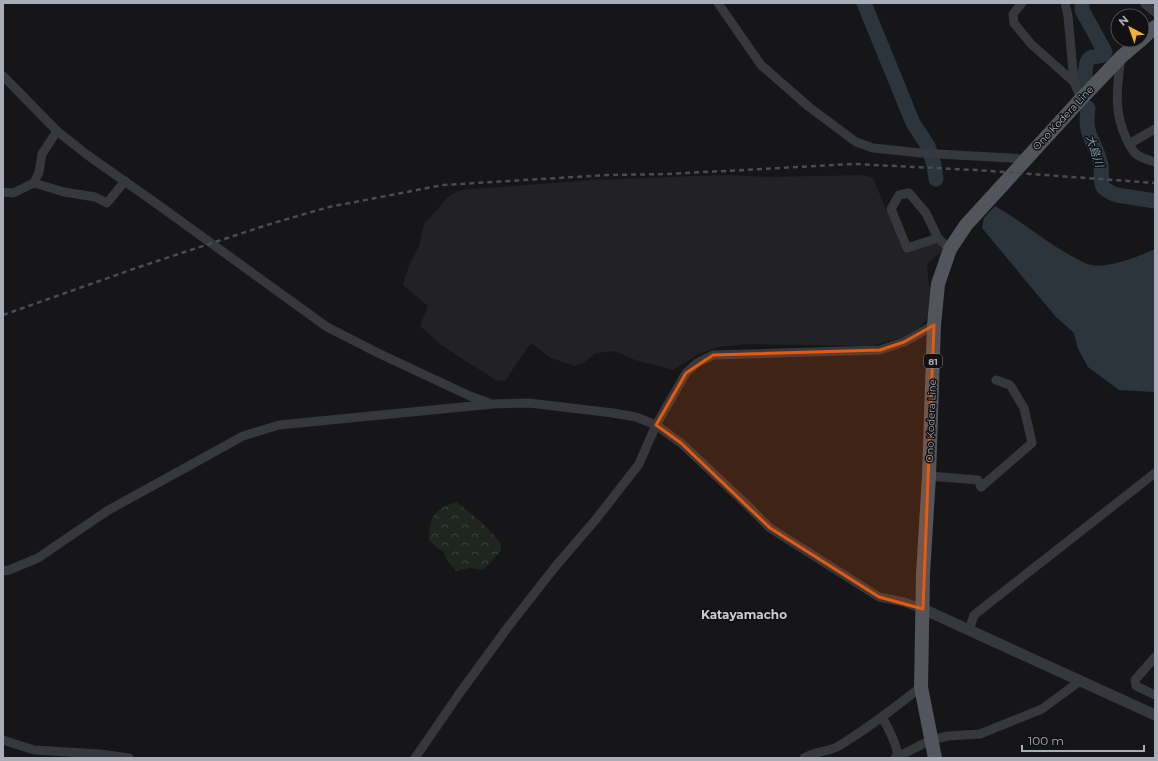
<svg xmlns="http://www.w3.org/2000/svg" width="1158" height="761" font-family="Montserrat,'Noto Sans JP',sans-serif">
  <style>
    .built { fill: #222225 }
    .forest { fill: url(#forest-crowns) }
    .water { fill: #2c353c }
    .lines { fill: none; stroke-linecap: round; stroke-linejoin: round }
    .river { stroke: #2c353c; stroke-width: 15 }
    .minor { stroke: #37383d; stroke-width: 9 }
    .tertiary { stroke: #37383d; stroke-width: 11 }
    .primary { stroke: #53555c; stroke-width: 14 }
    .rail { stroke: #4a4c52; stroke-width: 2.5; stroke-dasharray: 5 4; stroke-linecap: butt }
    .marked { fill: #e8590c; fill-opacity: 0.2; stroke: #e8590c; stroke-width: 3; stroke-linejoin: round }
    .labels { text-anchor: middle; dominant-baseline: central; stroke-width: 3; stroke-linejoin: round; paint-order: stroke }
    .shield { fill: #111113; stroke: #7b7e86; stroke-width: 1 }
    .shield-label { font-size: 9px; font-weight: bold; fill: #a8adb8 }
    .street-label { font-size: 10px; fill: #a8adb8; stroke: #111113 }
    .water-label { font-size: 11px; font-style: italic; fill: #7f9bb3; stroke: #111113 }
    .quarter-label { font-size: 12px; font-weight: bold; fill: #c9ccd4; stroke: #111113 }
  </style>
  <defs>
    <pattern id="forest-crowns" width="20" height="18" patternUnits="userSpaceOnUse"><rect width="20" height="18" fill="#1e261f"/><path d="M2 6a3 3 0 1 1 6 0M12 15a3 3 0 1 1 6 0" fill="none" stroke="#3c433d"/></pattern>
  </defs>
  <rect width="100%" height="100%" fill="#161618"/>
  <path class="built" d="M722 175 769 177 863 175 873 178 903 250 910 251 934 242 942 246V251L927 264 929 286 932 289 928 317 921 326 905 337 869 346 747 344 718 347 697 355 685 363 673 370 635 360 615 351 596 353 583 363 575 366 551 358 531 343 505 381 496 380 467 362 440 344 420 326 428 306 403 285 409 265 419 246 424 224 450 195 461 190 593 180Z"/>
  <path class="forest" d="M457 502C472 515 490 528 501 544V551L483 570 470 568 456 571 447 560 443 551 437 548 429 540C429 517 435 508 457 502Z"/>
  <path class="water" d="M995 206C1023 222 1048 244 1077 259 1081 261 1086 264 1091 265 1106 269 1141 256 1155 249V392L1119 390 1088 367 1078 349 1074 333 1056 317 982 228 984 218Z"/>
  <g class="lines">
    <g class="river">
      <path d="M864 3 913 123 928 146 934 165 936 179"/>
      <path d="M1082 3V10L1105 52 1103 55C1099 57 1094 56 1090 58 1084 62 1085 81 1085 87"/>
      <path d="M1088 108C1087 116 1086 126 1089 133 1093 144 1099 154 1101 165 1102 172 1100 182 1103 187 1107 191 1111 193 1117 195L1155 201"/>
    </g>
    <g class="minor">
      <path d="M718 3 761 65 809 107 856 142 873 148 921 153 1026 159"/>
      <path d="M1022 3 1013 14 1014 23 1031 44 1074 82"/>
      <path d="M1065 3 1068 16 1074 82 1081 99"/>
      <path d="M1146 3 1145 4 1155 12"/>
      <path d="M1121 57C1117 87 1113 112 1127 140 1129 144 1132 150 1135 153 1140 158 1148 160 1155 162"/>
      <path d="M3 76 57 131 86 154 157 204 327 327 380 354 470 396 489 403"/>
      <path d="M1129 144 1155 129"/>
      <path d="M34 183 64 192 95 197 107 203 125 181"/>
      <path d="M3 192 13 193 34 183 39 172 42 154 57 131"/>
      <path d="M938 238 907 248 891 209 899 195 909 193 926 213 938 238 950 249"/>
      <path d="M929 476 978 480 981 487 1032 443 1024 408 1010 385 996 380"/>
      <path d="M3 571 9 570 38 558 107 511 243 436 279 425 493 404 529 403 613 413 636 417 656 425 681 443 746 504 770 528 879 597 904 602 923 609"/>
      <path d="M969 630 974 615 1155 473"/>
      <path d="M1155 657 1135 680 1136 686 1155 695"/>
      <path d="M882 717C889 729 896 742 898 756"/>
      <path d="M3 740 34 750 100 754 129 758"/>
      <path d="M415 758 459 694 508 627 555 567 597 518 639 464 656 425 686 373 697 363 713 355 880 350 904 342 934 325"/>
      <path d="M804 758C814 752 826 752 837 747 866 730 894 708 921 687"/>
      <path d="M895 758 931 740 948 736 980 734 1042 709 1080 681"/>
    </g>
    <path class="tertiary" d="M923 609 1155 715"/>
    <g class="primary">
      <path d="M1142 39 1155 27"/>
      <path d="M935 758 921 687 923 574 929 476 934 325 938 284 950 249 966 225 1081 99 1121 57 1141 40"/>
    </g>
    <path class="rail" d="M3 315 139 267 270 224 329 207 443 185 607 175 668 174 854 164 976 170 1155 183"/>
  </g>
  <path class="marked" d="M934 325 923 609 879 597 770 528 681 443 656 425 686 373 713 355 880 350 904 342Z"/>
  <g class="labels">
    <rect class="shield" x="924" y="354" width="18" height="14" rx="3"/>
    <g class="shield-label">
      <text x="933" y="361">81</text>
    </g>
    <g class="street-label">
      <text transform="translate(1063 118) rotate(-47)">Ono Kodera Line</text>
      <text transform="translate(931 421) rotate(-88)">Ono Kodera Line</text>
    </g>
    <g class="water-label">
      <text transform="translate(1095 151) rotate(72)">大島川</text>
    </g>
    <g class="quarter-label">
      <text x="744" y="614">Katayamacho</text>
    </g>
  </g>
  <rect width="1158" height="761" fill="none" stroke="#a8adb8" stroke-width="8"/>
  <g transform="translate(1130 28) rotate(319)"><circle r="19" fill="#111113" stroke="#4d4f55"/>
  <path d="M0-3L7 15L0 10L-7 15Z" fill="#f2b134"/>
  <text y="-6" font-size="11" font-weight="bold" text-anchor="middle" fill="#a8adb8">N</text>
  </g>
  <path d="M1022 745v6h122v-6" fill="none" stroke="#a8adb8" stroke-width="2"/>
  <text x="1028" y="745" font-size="12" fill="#a8adb8" stroke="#111113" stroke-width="3" paint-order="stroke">100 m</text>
</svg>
